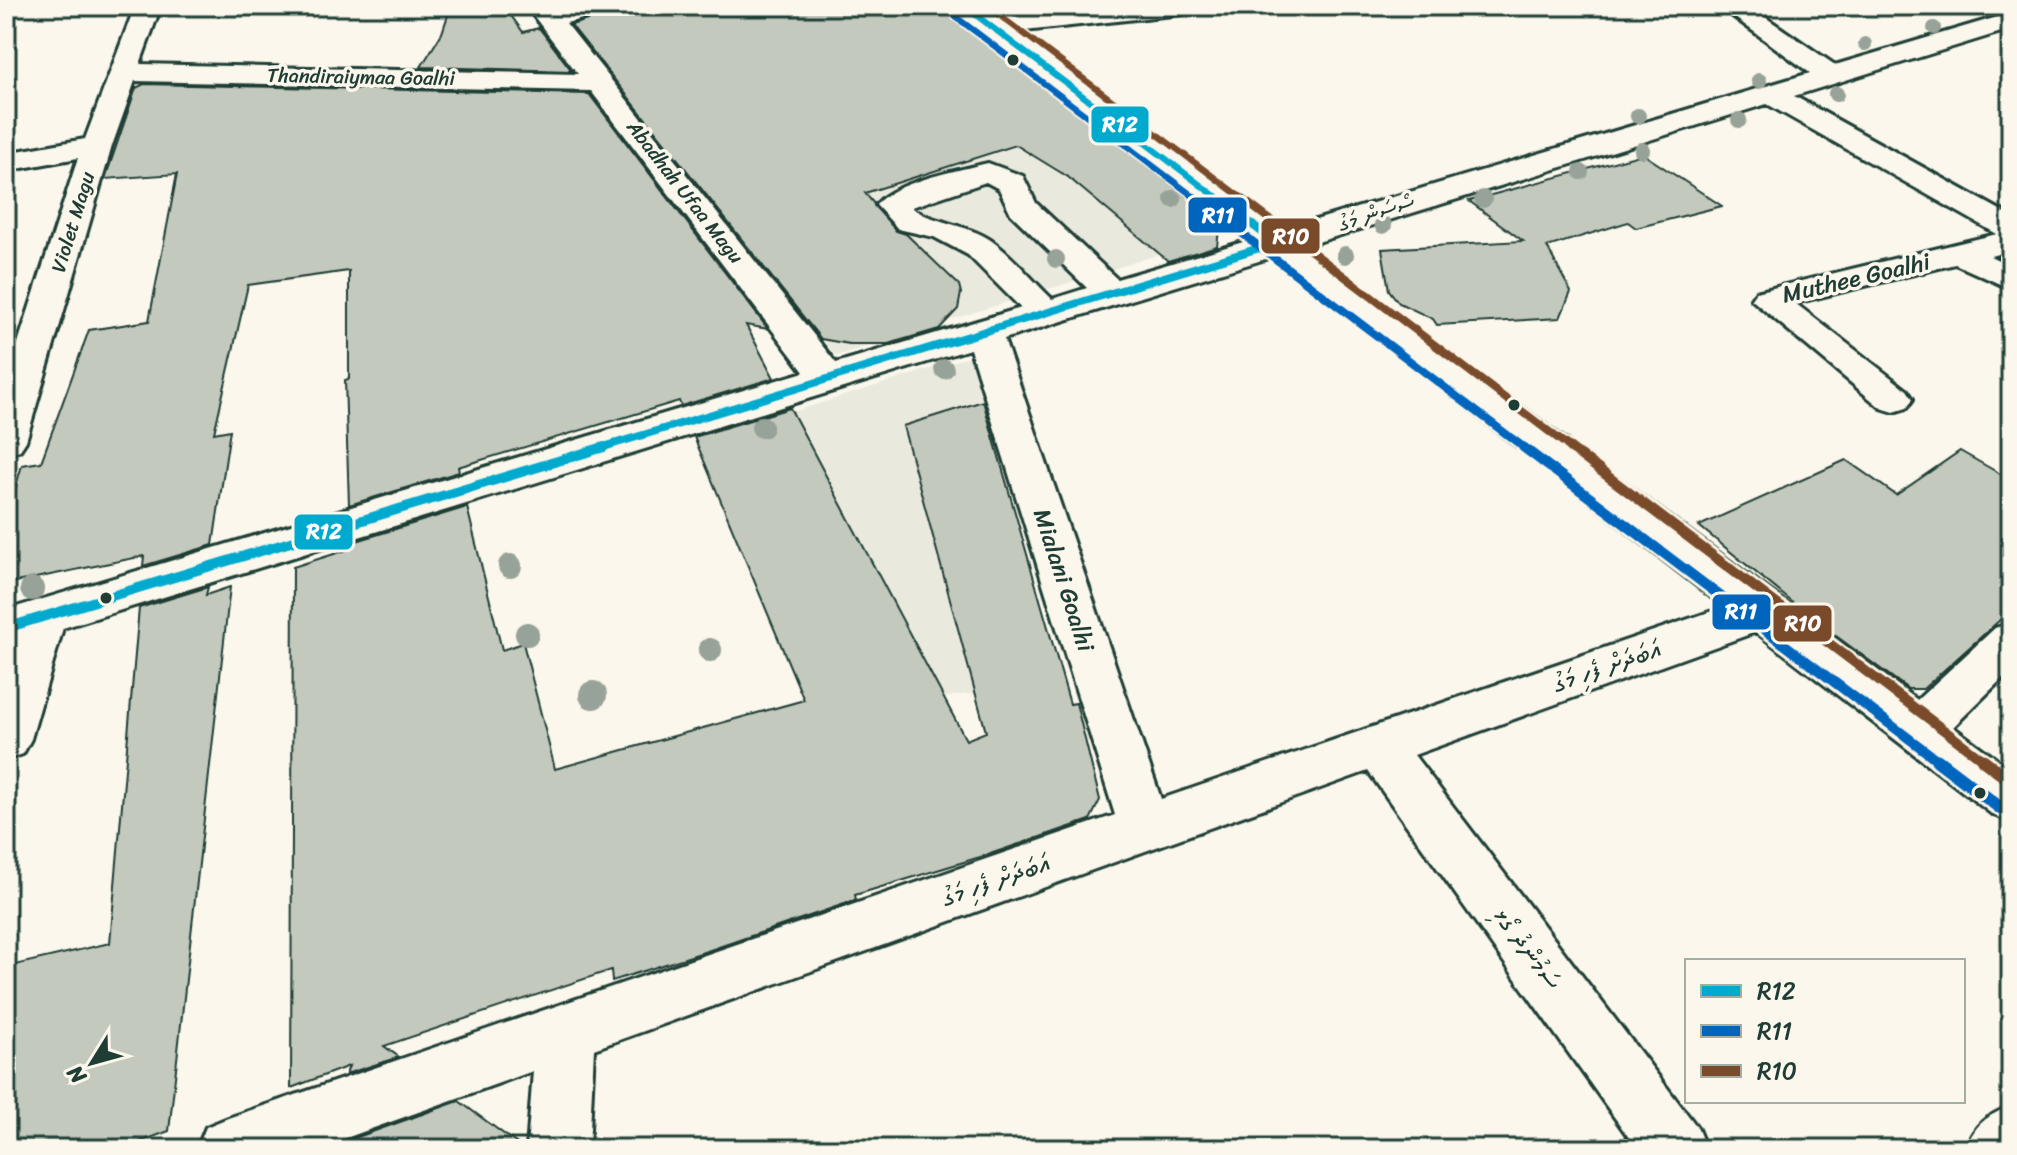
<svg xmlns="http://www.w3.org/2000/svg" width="2017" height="1155" font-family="Sriracha,'Noto Sans Thaana',sans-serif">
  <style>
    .built { fill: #eae9de }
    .building { fill: #c4c9be; stroke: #1f3d34; stroke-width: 2 }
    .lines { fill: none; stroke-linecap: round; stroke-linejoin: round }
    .minor-casing { stroke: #1f3d34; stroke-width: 6 }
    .minor { fill: #fbf7ec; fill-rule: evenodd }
    .bus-1-far2-casing { stroke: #fbf7ec; stroke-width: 10 }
    .bus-1-far1-casing { stroke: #fbf7ec; stroke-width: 13 }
    .bus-1-casing { stroke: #fbf7ec; stroke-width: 16 }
    .bus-2-far3-casing { stroke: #fbf7ec; stroke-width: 10 }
    .bus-2-far2-casing { stroke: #fbf7ec; stroke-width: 13 }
    .bus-2-far1-casing { stroke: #fbf7ec; stroke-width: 16 }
    .bus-2-casing { stroke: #fbf7ec; stroke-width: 19 }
    .bus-3-far3-casing { stroke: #fbf7ec; stroke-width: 10 }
    .bus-3-far2-casing { stroke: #fbf7ec; stroke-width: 13 }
    .bus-3-far1-casing { stroke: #fbf7ec; stroke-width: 16 }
    .bus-3-casing { stroke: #fbf7ec; stroke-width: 19 }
    .bus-1-far2 { stroke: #00a9ce; stroke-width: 6 }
    .bus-1-far1 { stroke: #00a9ce; stroke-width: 8 }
    .bus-1 { stroke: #00a9ce; stroke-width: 10 }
    .bus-2-far3 { stroke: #0065bd; stroke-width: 6 }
    .bus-2-far2 { stroke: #0065bd; stroke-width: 8 }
    .bus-2-far1 { stroke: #0065bd; stroke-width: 10 }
    .bus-2 { stroke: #0065bd; stroke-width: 13 }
    .bus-3-far3 { stroke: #7a4b2a; stroke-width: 6 }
    .bus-3-far2 { stroke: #7a4b2a; stroke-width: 8 }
    .bus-3-far1 { stroke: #7a4b2a; stroke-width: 10 }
    .bus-3 { stroke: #7a4b2a; stroke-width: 13 }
    .tree { fill: #97a298 }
    .bus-dot { fill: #1f3d34; stroke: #fbf7ec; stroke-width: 3 }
    .labels { text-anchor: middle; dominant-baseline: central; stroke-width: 7; stroke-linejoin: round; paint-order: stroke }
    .far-street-label { font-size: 20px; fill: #1f3d34; stroke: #fbf7ec }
    .street-label { font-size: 24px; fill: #1f3d34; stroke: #fbf7ec }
    .near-street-label { font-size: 28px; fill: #1f3d34; stroke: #fbf7ec }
    .line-badge { stroke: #fbf7ec; stroke-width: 3 }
    .badge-label { font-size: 22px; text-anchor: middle; font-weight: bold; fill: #fff }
  </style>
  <rect width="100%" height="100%" fill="#fbf7ec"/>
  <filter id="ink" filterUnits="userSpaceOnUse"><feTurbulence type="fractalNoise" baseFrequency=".0125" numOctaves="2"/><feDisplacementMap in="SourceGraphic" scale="16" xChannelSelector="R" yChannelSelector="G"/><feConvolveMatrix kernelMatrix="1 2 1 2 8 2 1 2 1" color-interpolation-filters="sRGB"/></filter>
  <g filter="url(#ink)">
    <g class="built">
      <path d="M826 6H848L1016 145 1068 177 1160 254 836 356 611 77 660 64Z"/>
      <path d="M971 356 1063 681 811 716 696 442Z"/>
    </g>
    <g class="building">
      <path d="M451 6H504L523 32 539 28 572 71 421 67 442 33Z"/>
      <path d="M633 6H938L1220 222 1217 246 1168 261 1068 177 1016 145 865 193 896 231 906 234 959 285 961 293 958 309 939 329 888 344H849L821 339 571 25Z"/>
      <path d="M144 84 589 94 768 329 746 325 774 378 681 406 679 401 458 467 459 472 349 505 345 380 349 379V271L248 285 214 433 230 430 213 545 143 566 144 556 6 584V521L22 465 41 462 89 330 149 321 177 174 105 179 136 88Z"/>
      <path d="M1643 154 1722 206 1636 228 1628 222 1547 247 1571 292 1560 318 1437 325 1433 319 1399 303 1389 290 1382 249 1523 241 1469 201Z"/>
      <path d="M983 401 1070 704 1076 703 1100 800 1090 820 990 854 855 895 856 900 710 950 612 981 611 970 384 1046 399 1057 346 1074 349 1066 291 1088 293 567 350 549V543L467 507 502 650 523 643 555 769 804 700 694 437 790 408 966 740 986 732 903 426Z"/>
      <path d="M1960 451 2011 480V610L1923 689H1908L1809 616 1699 526 1846 460 1896 495Z"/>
      <path d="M208 587 206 595 230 587 169 1131 121 1149H6V967L110 943 139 608Z"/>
      <path d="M459 1101 524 1149H324Z"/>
    </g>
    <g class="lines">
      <defs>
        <g id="minor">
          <path d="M135 6H161L140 64 578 74 526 6H552L555 10 572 6H618L614 11 566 23 836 363 1021 308 968 255 934 237 898 229 876 205C892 182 961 170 988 163L1023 176 1036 203 1117 279 1250 240 981 33 951 6H980L997 18 1112 6H1195L1191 11 1182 14 1015 32 1282 230 1810 73 1719 6H1749L1835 65 2011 13V29L1794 96 2011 216V251L1990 256 2011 266V289L1955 264 1795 303 1907 390 1913 399 1907 408 1894 412 1881 408 1751 299 1756 292 1997 234 1767 104 1305 246 1917 700 1995 628 2011 623V670L1953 727 2011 770V821L1993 815 1756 632 1414 755 1697 1127 1706 1149H1637L1368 771 594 1049 589 1149H527L533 1071 315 1149H197L206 1127 228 1118 1115 815 970 349 63 628 31 739 23 754 6 760V663L12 644 6 646V610L804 372 591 91 135 81 112 146 26 441 20 450 6 454V380L78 158 6 171V153L85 139ZM986 182 999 189 1011 214 1087 288 1052 299C1032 280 1014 257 992 241 969 224 927 222 912 207ZM1272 257 1724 607 1161 799 1004 339Z"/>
          <path d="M2011 1106V1149H1965C1975 1124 1986 1116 2011 1106Z"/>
        </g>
      </defs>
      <use href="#minor" class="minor-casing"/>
      <use href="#minor" class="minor"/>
      <defs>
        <path id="bus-1-far2" d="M964 6 1219 199"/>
        <g id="bus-1-far1">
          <path d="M1216 197 1276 243"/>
          <path d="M597 449 1276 243"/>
        </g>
        <path id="bus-1" d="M6 628 604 447"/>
        <path id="bus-2-far3" d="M956 17 1197 199"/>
        <path id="bus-2-far2" d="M1194 197 1526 449"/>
        <path id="bus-2-far1" d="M1523 447 1940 762"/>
        <path id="bus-2" d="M1937 760 2003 810"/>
        <path id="bus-3-far3" d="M987 6 1243 199"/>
        <path id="bus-3-far2" d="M1240 197 1572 449"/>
        <path id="bus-3-far1" d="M1569 447 1986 762"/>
        <path id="bus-3" d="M1983 760 2011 781"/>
      </defs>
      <use href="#bus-1-far2" class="bus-1-far2-casing"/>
      <use href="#bus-1-far1" class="bus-1-far1-casing"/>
      <use href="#bus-1" class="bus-1-casing"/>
      <use href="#bus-2-far3" class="bus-2-far3-casing"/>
      <use href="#bus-2-far2" class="bus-2-far2-casing"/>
      <use href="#bus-2-far1" class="bus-2-far1-casing"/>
      <use href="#bus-2" class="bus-2-casing"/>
      <use href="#bus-3-far3" class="bus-3-far3-casing"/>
      <use href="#bus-3-far2" class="bus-3-far2-casing"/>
      <use href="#bus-3-far1" class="bus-3-far1-casing"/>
      <use href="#bus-3" class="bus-3-casing"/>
      <use href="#bus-1-far2" class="bus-1-far2"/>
      <use href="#bus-1-far1" class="bus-1-far1"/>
      <use href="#bus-1" class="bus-1"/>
      <use href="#bus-2-far3" class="bus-2-far3"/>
      <use href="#bus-2-far2" class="bus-2-far2"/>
      <use href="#bus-2-far1" class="bus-2-far1"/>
      <use href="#bus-2" class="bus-2"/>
      <use href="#bus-3-far3" class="bus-3-far3"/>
      <use href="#bus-3-far2" class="bus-3-far2"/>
      <use href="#bus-3-far1" class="bus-3-far1"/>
      <use href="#bus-3" class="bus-3"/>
    </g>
    <g class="tree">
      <circle cx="1934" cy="28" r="7"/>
      <circle cx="1865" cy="44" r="7"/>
      <circle cx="1759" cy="81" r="8"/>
      <circle cx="1836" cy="94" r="8"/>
      <circle cx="1638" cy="116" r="8"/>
      <circle cx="1739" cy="120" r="8"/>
      <circle cx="1642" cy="150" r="8"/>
      <circle cx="1581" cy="172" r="8"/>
      <circle cx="1173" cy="199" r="9"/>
      <circle cx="1483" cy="199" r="9"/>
      <circle cx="1383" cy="225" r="9"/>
      <circle cx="1345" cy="255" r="9"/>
      <circle cx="1056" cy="259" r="9"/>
      <circle cx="944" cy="369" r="10"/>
      <circle cx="762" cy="427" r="11"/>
      <circle cx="510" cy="566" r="12"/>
      <circle cx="32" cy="589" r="12"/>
      <circle cx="527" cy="634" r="12"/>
      <circle cx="710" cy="650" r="12"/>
      <circle cx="593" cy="695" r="14"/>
    </g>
  </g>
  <g class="bus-dot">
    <circle cx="1013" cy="60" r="7"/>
    <circle cx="1514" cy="405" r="7"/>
    <circle cx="106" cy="598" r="7"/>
    <circle cx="1980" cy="793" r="7"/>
  </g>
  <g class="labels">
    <g class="far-street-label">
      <text transform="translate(361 77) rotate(1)">Thandiraiymaa Goalhi</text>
      <text transform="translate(685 192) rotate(52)">Abadhah Ufaa Magu</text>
      <text transform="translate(73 222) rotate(-73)">Violet Magu</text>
    </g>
    <g class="street-label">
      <text transform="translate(1376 213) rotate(-17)">ސޯސަން މަގު</text>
      <text transform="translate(1856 278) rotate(-13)">Muthee Goalhi</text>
      <text transform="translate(1064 580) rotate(72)">Mialani Goalhi</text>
    </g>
    <g class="near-street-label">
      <text transform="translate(1607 666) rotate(-19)">އަބަދަށް ފެހި މަގު</text>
      <text transform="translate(996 880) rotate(-19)">އަބަދަށް ފެހި މަގު</text>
      <text transform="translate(1527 948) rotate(54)">ސަމުންދު ގޯޅި</text>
    </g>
  </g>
  <g class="line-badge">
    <rect x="1090" y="105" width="60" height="39" rx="8" fill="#00a9ce"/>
    <rect x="1187" y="196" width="61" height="38" rx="8" fill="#0065bd"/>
    <rect x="1260" y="217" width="61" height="38" rx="8" fill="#7a4b2a"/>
    <rect x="293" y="513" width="61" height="38" rx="8" fill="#00a9ce"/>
    <rect x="1711" y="593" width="61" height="38" rx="8" fill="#0065bd"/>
    <rect x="1772" y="604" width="61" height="39" rx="8" fill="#7a4b2a"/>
  </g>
  <g class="badge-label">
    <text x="1120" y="132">R12</text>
    <text x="1218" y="223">R11</text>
    <text x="1291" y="244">R10</text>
    <text x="324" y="539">R12</text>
    <text x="1741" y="619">R11</text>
    <text x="1803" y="631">R10</text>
  </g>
  <rect width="2017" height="1155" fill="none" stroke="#fbf7ec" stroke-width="32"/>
  <rect x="16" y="16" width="1985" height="1123" fill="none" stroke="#1f3d34" stroke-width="3" filter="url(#ink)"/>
  <rect x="1685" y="959" width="280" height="144" fill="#fbf7ec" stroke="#a3ada2" stroke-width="2"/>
  <rect x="1701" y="985" width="40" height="12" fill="#00a9ce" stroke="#a3ada2" stroke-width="2"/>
  <text x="1757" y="999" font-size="24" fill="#1f3d34">R12</text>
  <rect x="1701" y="1025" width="40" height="12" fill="#0065bd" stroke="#a3ada2" stroke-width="2"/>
  <text x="1757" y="1039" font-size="24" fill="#1f3d34">R11</text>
  <rect x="1701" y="1065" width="40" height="12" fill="#7a4b2a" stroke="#a3ada2" stroke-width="2"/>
  <text x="1757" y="1079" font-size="24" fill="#1f3d34">R10</text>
  <g transform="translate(92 1063) rotate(233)" stroke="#fbf7ec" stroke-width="6" paint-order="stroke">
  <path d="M0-6L14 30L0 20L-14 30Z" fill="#1f3d34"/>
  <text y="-12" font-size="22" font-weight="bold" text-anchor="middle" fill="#1f3d34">N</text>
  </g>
</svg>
